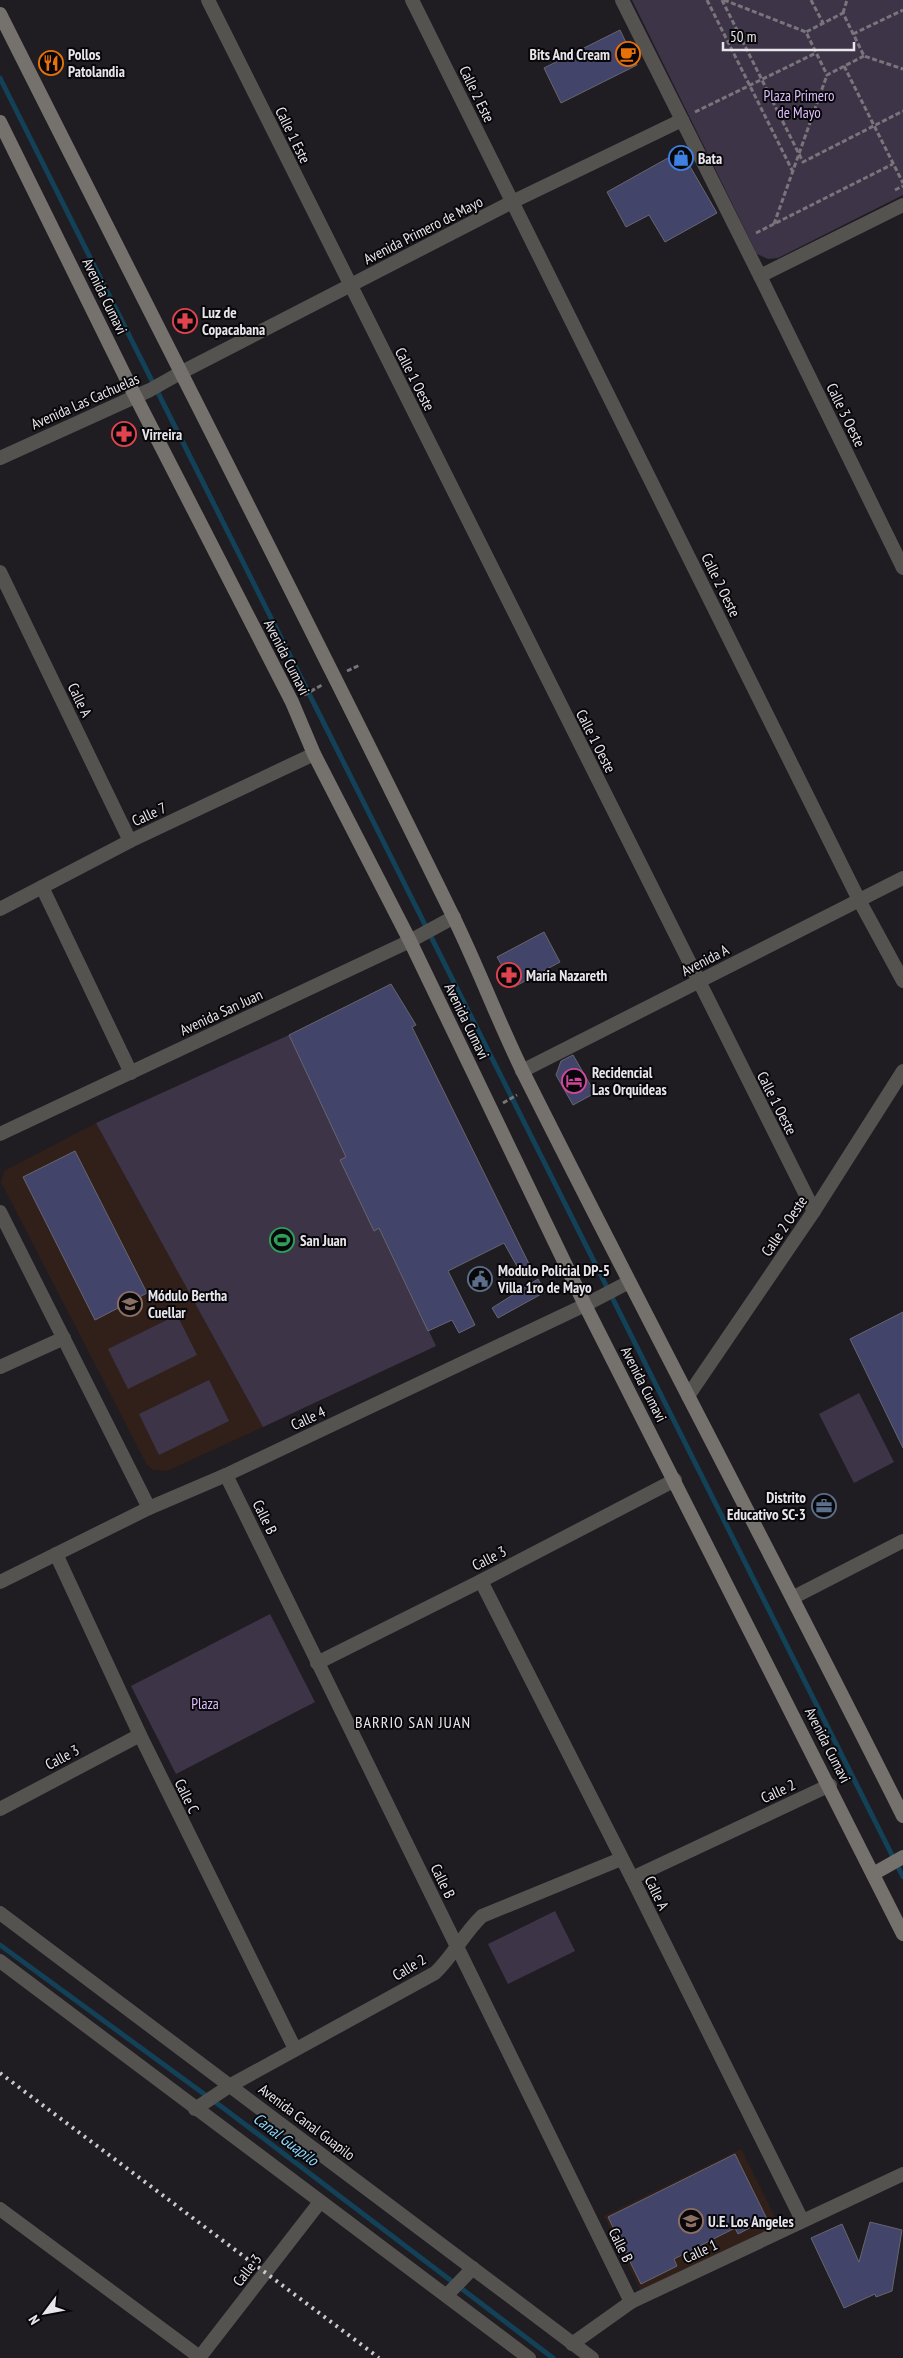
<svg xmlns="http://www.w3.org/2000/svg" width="903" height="2358" font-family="'PT Sans Narrow',sans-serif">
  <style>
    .education { fill: #312019 }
    .green { fill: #3e3448 }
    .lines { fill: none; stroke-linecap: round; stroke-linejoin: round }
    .stream { stroke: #134157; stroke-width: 5 }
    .building { fill: #434469; stroke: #66666f }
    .path { stroke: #78757b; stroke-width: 3; stroke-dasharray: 5 2.5; stroke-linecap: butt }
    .minor { stroke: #555350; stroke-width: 14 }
    .tertiary { stroke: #555350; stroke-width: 14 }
    .secondary { stroke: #75716c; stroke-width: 14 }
    .rail { stroke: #cccacf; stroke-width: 4; stroke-dasharray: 2.5 5; stroke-linecap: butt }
    .labels { text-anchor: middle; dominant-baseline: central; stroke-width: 4; stroke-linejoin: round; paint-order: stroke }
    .poi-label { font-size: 15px; font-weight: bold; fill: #e8e6eb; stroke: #08070a; text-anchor: start }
    .street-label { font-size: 15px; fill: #e8e6eb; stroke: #08070a }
    .park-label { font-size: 15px; fill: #dcbdfc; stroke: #08070a }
    .neighbourhood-label { font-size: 16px; letter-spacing: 1px; fill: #e8e6eb; stroke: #08070a }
    .water-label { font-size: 16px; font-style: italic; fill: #8ed9ff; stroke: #08070a }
  </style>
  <rect width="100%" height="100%" fill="#1f1c22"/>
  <g class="education">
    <path d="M96 1123 263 1427 167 1471 153 1470 147 1465 1 1182 4 1171Z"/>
    <path d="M741 2149 775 2217 770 2230 642 2293 604 2216Z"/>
  </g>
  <g class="green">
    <path d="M632 0H903V195L778 258 768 259 757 254Z"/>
    <path d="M289 1035 436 1346 263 1427 96 1123Z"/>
    <path d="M177 1315 197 1355 128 1389 108 1349Z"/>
    <path d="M209 1380 229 1421 159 1455 139 1414Z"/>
    <path d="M859 1393 894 1462 854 1483 819 1414Z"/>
    <path d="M270 1614 315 1702 176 1774 131 1686Z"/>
    <path d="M555 1911 575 1951 508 1984 488 1944Z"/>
  </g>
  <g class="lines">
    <g class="stream">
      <path d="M0 78 903 1877"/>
      <path d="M0 1945 226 2110 553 2358"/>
    </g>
  </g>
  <g class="building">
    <path d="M620 30 637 65 561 103 544 68Z"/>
    <path d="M675 154 684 156 717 213 665 242 649 215 626 227 607 192Z"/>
    <path d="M544 932 560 962 514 987 497 957Z"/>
    <path d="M391 984 416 1025 412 1027 533 1272 523 1277 504 1243 448 1271 475 1325 459 1333 452 1320 428 1331 379 1228 374 1231 340 1160 346 1157 289 1035Z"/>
    <path d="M573 1055 595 1093 573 1105 556 1075 561 1061Z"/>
    <path d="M75 1151 147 1293 95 1320 23 1177Z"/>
    <path d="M538 1279 545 1292 498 1318 492 1308Z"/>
    <path d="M903 1312V1448L850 1339Z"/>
    <path d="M735 2154 767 2219 738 2234 735 2228 674 2259 677 2266 641 2284 608 2217Z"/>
    <path d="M870 2222 902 2230 892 2291 876 2297 875 2294 844 2308 811 2238 842 2224 859 2262Z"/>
  </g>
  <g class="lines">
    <g class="path">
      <path d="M707 0 793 172"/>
      <path d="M722 0 803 162 903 111"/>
      <path d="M724 0 806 32"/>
      <path d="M811 0 823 23"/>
      <path d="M843 13 847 0"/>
      <path d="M853 34 903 10"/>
      <path d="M864 56 827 75 806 32 843 13 864 56 903 69"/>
      <path d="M844 66 903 183"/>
      <path d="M695 112 816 53"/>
      <path d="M895 190 903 186"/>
      <path d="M774 224 827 75"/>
      <path d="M756 233 893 164"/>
      <path d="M347 671 360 665"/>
      <path d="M304 695 322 685"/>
      <path d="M503 1103 517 1095"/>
    </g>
    <g class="minor">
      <path d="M208 0 814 1211"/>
      <path d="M412 0 859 900 903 981"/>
      <path d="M760 276 903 568"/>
      <path d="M0 458 150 390 182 372"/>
      <path d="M0 572 130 841"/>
      <path d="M42 887 131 1073"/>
      <path d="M0 909 130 841 314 754"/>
      <path d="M522 1071 903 878"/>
      <path d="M0 1134 410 941 454 917"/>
      <path d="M0 1212 149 1508"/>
      <path d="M0 1367 64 1338"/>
      <path d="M688 1396 814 1211 903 1071"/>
      <path d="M226 1475 631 2302"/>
      <path d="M56 1554 140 1735 295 2049"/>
      <path d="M481 1581 632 1878 802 2220"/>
      <path d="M0 1582 149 1508 226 1475 585 1305 629 1282"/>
      <path d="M317 1663 481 1581 675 1480"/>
      <path d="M0 1809 140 1735"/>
      <path d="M632 1878 830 1785"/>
      <path d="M0 1961 529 2358"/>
      <path d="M195 2109 231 2085 435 1973C453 1956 464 1933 482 1916L621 1859"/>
      <path d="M0 2209 201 2358"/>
      <path d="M447 2295 473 2268"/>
      <path d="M572 2344 631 2302 903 2174"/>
      <path d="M199 2358 320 2202"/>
    </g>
    <g class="tertiary">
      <path d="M622 0 760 276 903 205"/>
      <path d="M182 372 512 202 682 120"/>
      <path d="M794 1597 903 1541"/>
      <path d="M0 1913 592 2358"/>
    </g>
    <g class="secondary">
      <path d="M0 14C150 313 303 610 450 910 477 964 498 1022 525 1076 649 1324 779 1568 903 1816"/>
      <path d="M0 122 126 378 292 702 314 754 410 941 585 1305 903 1934"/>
      <path d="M873 1874 903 1857"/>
    </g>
    <path class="rail" d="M0 2073 379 2358"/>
  </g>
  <defs>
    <symbol id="cafe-ring" viewBox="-11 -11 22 22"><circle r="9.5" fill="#08070a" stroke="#e8710a" stroke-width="1.5"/><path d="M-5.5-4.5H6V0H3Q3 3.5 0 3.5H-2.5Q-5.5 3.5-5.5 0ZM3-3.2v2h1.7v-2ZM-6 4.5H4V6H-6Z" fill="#e8710a"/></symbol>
    <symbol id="restaurant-ring" viewBox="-11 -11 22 22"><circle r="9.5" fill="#08070a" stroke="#e8710a" stroke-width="1.5"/><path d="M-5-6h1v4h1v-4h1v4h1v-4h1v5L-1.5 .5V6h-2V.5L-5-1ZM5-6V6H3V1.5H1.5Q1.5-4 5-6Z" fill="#e8710a"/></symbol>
    <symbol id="shop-ring" viewBox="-11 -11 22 22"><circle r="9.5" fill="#08070a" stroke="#3f7fe0" stroke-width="1.5"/><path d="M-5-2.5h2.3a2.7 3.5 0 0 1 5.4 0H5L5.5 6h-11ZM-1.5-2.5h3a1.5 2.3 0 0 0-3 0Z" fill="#3f7fe0"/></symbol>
    <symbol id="pharmacy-ring" viewBox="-11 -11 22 22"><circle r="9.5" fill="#08070a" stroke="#e0444e" stroke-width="1.5"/><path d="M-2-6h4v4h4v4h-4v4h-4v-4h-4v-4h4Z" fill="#e0444e"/></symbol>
    <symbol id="hotel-ring" viewBox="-11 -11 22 22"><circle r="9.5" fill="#08070a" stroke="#d1479c" stroke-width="1.5"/><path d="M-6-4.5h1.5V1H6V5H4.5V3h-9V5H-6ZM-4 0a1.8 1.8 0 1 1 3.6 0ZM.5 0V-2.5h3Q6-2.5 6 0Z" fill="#d1479c"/></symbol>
    <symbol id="stadium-ring" viewBox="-11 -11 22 22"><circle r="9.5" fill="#08070a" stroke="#2e9e5b" stroke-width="1.5"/><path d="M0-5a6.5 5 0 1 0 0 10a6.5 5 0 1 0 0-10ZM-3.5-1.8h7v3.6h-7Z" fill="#2e9e5b"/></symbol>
    <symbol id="civic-ring" viewBox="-11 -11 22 22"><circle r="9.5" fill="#08070a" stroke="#5c6f8a" stroke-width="1.5"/><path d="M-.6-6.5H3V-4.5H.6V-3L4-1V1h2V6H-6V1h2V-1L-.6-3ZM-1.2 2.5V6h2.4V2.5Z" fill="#5c6f8a"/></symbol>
    <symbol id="school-ring" viewBox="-11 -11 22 22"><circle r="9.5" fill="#08070a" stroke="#8d6e63" stroke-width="1.5"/><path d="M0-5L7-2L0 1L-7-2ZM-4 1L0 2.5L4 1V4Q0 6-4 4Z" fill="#8d6e63"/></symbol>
    <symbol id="office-ring" viewBox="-11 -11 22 22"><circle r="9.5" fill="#08070a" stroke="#5c6f8a" stroke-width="1.5"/><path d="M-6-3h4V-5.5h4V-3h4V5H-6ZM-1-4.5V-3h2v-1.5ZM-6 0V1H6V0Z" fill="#5c6f8a"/></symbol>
  </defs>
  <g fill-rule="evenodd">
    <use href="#cafe-ring" x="614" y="40" width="28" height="28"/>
    <use href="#restaurant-ring" x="37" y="49" width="28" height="28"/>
    <use href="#shop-ring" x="667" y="144" width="28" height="28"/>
    <use href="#pharmacy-ring" x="171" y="307" width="28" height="28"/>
    <use href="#pharmacy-ring" x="110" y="420" width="28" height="28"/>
    <use href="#pharmacy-ring" x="495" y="961" width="28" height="28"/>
    <use href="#hotel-ring" x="560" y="1067" width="28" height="28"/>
    <use href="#stadium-ring" x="268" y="1226" width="28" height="28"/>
    <use href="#civic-ring" x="466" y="1265" width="28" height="28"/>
    <use href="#school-ring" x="116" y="1290" width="28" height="28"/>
    <use href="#office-ring" x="810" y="1492" width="28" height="28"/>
    <use href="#school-ring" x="677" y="2207" width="28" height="28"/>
  </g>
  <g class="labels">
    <g class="poi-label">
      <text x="68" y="54">Pollos<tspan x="68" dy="17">Patolandia</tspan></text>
      <text x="610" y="54" text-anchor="end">Bits And Cream</text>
      <text x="698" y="158">Bata</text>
      <text x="202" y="312">Luz de<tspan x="202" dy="17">Copacabana</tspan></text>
      <text x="142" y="434">Virreira</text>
      <text x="526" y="975">Maria Nazareth</text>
      <text x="592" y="1072">Recidencial<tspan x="592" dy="17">Las Orquideas</tspan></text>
      <text x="300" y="1240">San Juan</text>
      <text x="498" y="1270">Modulo Policial DP-5<tspan x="498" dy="17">Villa 1ro de Mayo</tspan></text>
      <text x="148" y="1295">Módulo Bertha<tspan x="148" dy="17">Cuellar</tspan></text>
      <text x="806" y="1497" text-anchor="end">Distrito<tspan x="806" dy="17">Educativo SC-3</tspan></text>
      <text x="708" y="2221">U.E. Los Angeles</text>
    </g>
    <g class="street-label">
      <text transform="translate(477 94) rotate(64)">Calle 2 Este</text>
      <text transform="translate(293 135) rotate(64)">Calle 1 Este</text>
      <text transform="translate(423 230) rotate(-27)">Avenida Primero de Mayo</text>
      <text transform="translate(105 296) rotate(64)">Avenida Cumavi</text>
      <text transform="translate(415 379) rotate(63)">Calle 1 Oeste</text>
      <text transform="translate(85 401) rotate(-24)">Avenida Las Cachuelas</text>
      <text transform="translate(846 415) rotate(64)">Calle 3 Oeste</text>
      <text transform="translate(721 585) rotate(64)">Calle 2 Oeste</text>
      <text transform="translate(287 657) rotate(63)">Avenida Cumavi</text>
      <text transform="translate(80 700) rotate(64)">Calle A</text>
      <text transform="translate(596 741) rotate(63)">Calle 1 Oeste</text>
      <text transform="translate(149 814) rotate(-25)">Calle 7</text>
      <text transform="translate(705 960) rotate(-27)">Avenida A</text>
      <text transform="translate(221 1012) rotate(-25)">Avenida San Juan</text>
      <text transform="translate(467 1021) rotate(64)">Avenida Cumavi</text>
      <text transform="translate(777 1103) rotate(63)">Calle 1 Oeste</text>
      <text transform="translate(784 1226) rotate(-56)">Calle 2 Oeste</text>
      <text transform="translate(644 1384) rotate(63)">Avenida Cumavi</text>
      <text transform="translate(308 1418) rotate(-25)">Calle 4</text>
      <text transform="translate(265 1517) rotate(64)">Calle B</text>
      <text transform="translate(489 1558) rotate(-27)">Calle 3</text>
      <text transform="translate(828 1745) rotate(63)">Avenida Cumavi</text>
      <text transform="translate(62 1757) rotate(-28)">Calle 3</text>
      <text transform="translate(778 1791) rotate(-25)">Calle 2</text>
      <text transform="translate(187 1796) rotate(64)">Calle C</text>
      <text transform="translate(443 1881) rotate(64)">Calle B</text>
      <text transform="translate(657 1893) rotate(64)">Calle A</text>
      <text transform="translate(409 1967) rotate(-31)">Calle 2</text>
      <text transform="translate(307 2122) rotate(37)">Avenida Canal Guapilo</text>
      <text transform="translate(621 2245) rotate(64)">Calle B</text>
      <text transform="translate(700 2251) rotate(-25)">Calle 1</text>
      <text transform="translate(247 2270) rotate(-52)">Calle 3</text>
    </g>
    <g class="park-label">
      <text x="799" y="95">Plaza Primero<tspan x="799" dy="17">de Mayo</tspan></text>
      <text x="205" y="1703">Plaza</text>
    </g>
    <g class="neighbourhood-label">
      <text x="413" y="1722">BARRIO SAN JUAN</text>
    </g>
    <g class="water-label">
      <text transform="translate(286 2139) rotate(37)">Canal Guapilo</text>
    </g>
  </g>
  <g transform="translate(45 2313) rotate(238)" stroke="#08070a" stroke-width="4" paint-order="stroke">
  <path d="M0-4L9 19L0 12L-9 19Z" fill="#e8e6eb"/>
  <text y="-8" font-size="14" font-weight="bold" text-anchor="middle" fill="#e8e6eb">N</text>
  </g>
  <path d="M723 42v8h131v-8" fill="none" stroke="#e8e6eb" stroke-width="2.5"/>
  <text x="730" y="42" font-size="15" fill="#e8e6eb" stroke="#08070a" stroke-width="4" paint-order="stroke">50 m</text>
</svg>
